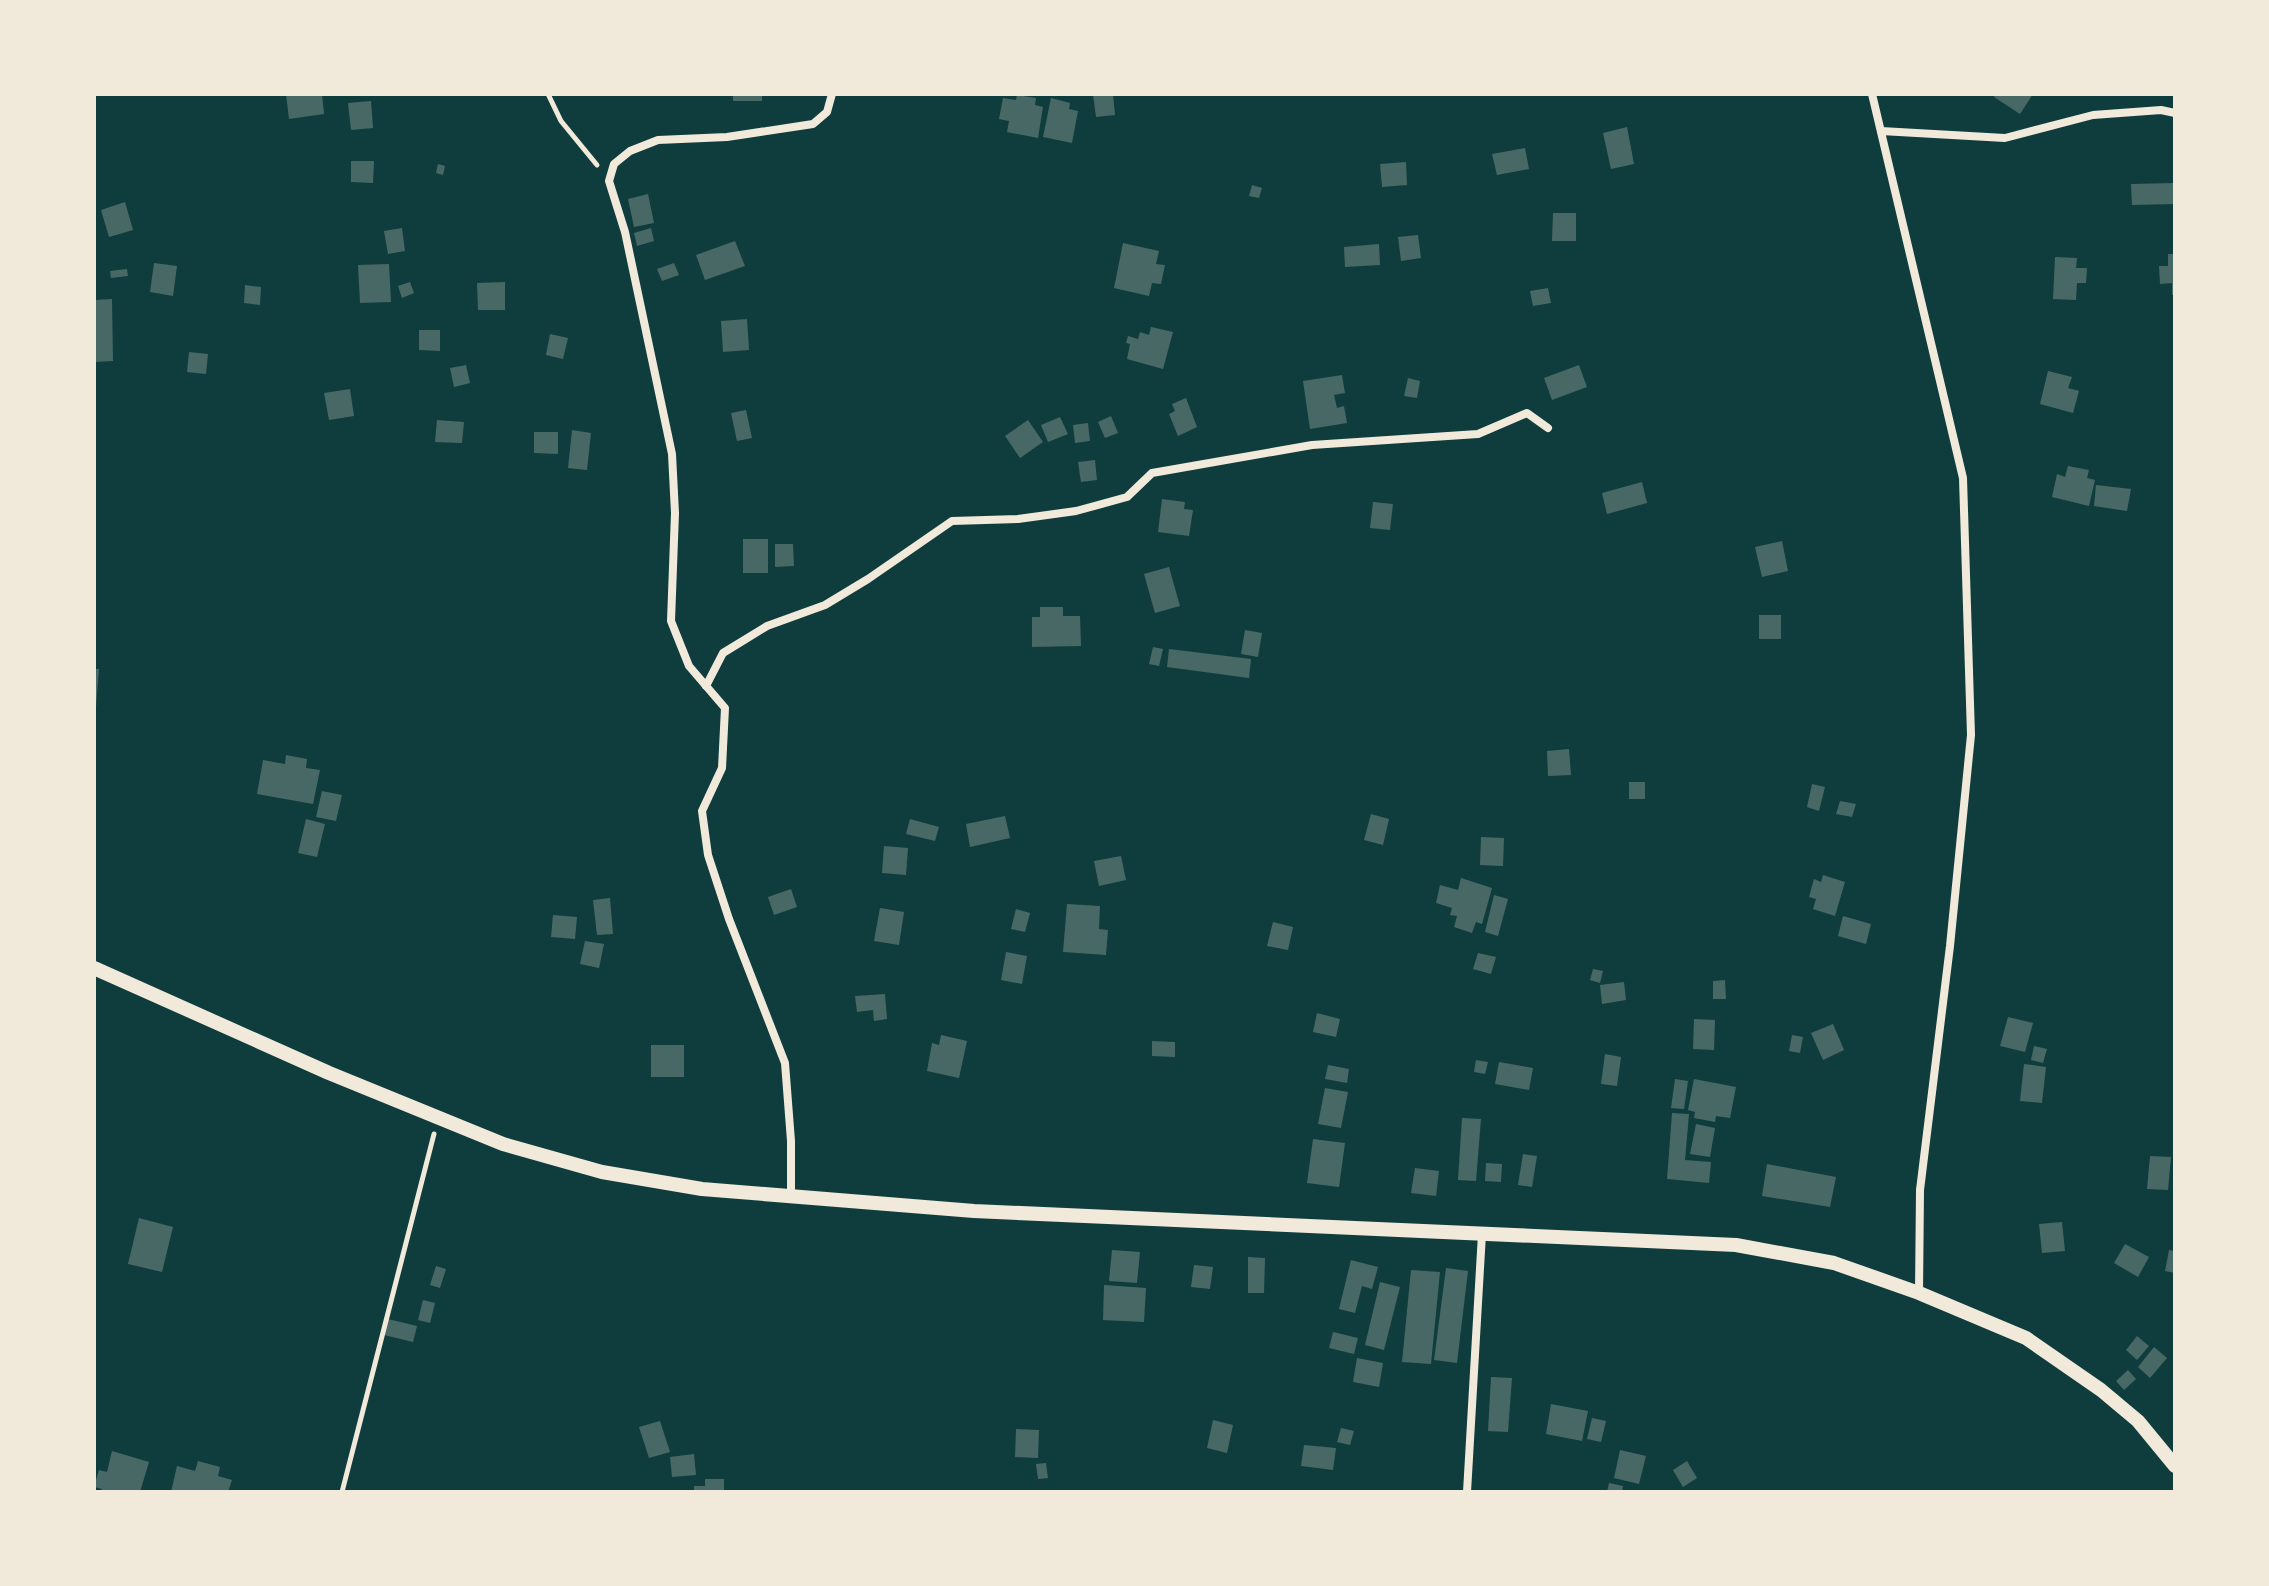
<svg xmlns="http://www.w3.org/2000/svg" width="2269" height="1586" font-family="'Source Sans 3',sans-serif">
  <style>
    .building { fill: #486865 }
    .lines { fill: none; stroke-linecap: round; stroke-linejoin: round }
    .path { stroke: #f1e9da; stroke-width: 5 }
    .minor { stroke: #f1e9da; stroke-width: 8 }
    .tertiary { stroke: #f1e9da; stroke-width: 14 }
  </style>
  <rect width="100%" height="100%" fill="#0f3d3e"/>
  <g class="building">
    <path d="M286 94H322L324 114 289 119Z"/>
    <rect x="733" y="94" width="29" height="7"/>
    <path d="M1093 94H1113L1115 115 1096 117Z"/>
    <path d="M1996 94H2033L2020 114 1994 97Z"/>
    <path d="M1017 95 1036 98 1035 105 1043 107 1038 138 1007 132 1009 121 999 119 1003 98 1016 100Z"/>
    <path d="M1051 98 1070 103 1069 109 1078 111 1072 143 1043 137Z"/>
    <path d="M371 101 373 128 351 130 348 103Z"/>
    <path d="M1627 127 1634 164 1611 169 1603 133Z"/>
    <path d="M1525 148 1529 169 1497 175 1492 154Z"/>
    <path d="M351 161H374L373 183 351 182Z"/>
    <path d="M1406 162 1407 185 1382 187 1380 164Z"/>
    <path d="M438 164 445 166 443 175 436 173Z"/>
    <path d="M2175 183V204L2132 205 2131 184Z"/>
    <path d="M1252 185 1262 188 1259 198 1249 196Z"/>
    <path d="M648 194 654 223 634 227 628 199Z"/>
    <path d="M125 202 133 230 109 237 101 210Z"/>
    <path d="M1553 213H1576V241H1552Z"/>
    <path d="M402 228 405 251 388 254 384 231Z"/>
    <path d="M651 228 654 241 637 246 634 233Z"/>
    <path d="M1418 235 1421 258 1401 261 1398 237Z"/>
    <path d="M735 241 745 266 705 280 696 255Z"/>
    <path d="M1123 243 1159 251 1156 264 1165 265 1161 284 1152 283 1149 296 1114 288Z"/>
    <path d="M1379 244 1380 265 1345 267 1344 247Z"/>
    <path d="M2168 254H2175V295H2172V283L2160 284 2159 266H2168Z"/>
    <path d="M2055 257 2077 258 2076 268H2087L2086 283H2077L2076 300 2053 299Z"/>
    <path d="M154 263 177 266 173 296 150 292Z"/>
    <path d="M674 263 679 275 662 281 657 269Z"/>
    <path d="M389 264 391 302 360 303 358 265Z"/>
    <path d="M127 269 128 276 111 278 110 271Z"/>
    <path d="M410 282 414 293 402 298 398 286Z"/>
    <path d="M505 282V310H478L477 283Z"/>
    <path d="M245 285 261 287 260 305 244 303Z"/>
    <path d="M1548 288 1551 303 1533 306 1530 291Z"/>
    <path d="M112 299 113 361 94 362V300Z"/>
    <path d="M747 319 749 350 723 352 721 321Z"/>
    <path d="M1151 327 1173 332 1163 369 1127 359 1130 344 1126 343 1128 336 1138 339 1140 332 1149 335Z"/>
    <path d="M419 330H440V351L419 350Z"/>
    <path d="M550 334 568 338 563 359 546 355Z"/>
    <path d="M189 352 208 354 206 374 187 372Z"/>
    <path d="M466 365 470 383 454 387 450 368Z"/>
    <path d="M1579 365 1587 387 1552 400 1544 378Z"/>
    <path d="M2048 371 2072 377 2068 388 2079 391 2073 413 2040 404Z"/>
    <path d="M1342 375 1345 393 1334 395 1337 408 1344 406 1347 423 1310 429 1303 381Z"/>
    <path d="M1408 378 1420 381 1417 398 1404 396Z"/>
    <path d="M350 389 354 416 329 420 324 393Z"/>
    <path d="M1186 398 1197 427 1178 436 1169 414 1175 411 1172 404Z"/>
    <path d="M746 410 752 438 737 441 731 413Z"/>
    <path d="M1111 416 1118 433 1105 438 1098 422Z"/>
    <path d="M1060 417 1068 434 1048 442 1041 425Z"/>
    <path d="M437 420 464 422 462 443 435 442Z"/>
    <path d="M1028 420 1043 442 1020 458 1005 436Z"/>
    <path d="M1088 423 1090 441 1075 443 1073 425Z"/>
    <path d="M572 430 591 433 587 470 568 468Z"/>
    <path d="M534 432H558V454L534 453Z"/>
    <path d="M1095 460 1097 480 1081 482 1078 462Z"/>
    <path d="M2068 466 2089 470 2087 478 2095 480 2089 506 2052 497 2057 474 2065 477Z"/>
    <path d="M1642 482 1647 503 1607 514 1602 493Z"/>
    <path d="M2096 485 2131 489 2127 511 2094 506Z"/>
    <path d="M1162 499 1185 502 1184 509 1193 510 1189 536 1158 532Z"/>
    <path d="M1373 502 1393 504 1390 530 1370 528Z"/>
    <rect x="743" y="539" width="25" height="34"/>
    <path d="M1782 541 1788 571 1762 577 1755 547Z"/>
    <path d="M775 544H793L794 566 775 567Z"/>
    <path d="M1169 567 1180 606 1155 613 1144 574Z"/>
    <path d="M1040 607H1063V616H1080L1081 646 1032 647V617H1040Z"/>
    <rect x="1759" y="615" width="22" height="24"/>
    <path d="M1245 630 1262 633 1258 657 1241 654Z"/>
    <path d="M1153 647 1163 649 1159 666 1149 664Z"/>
    <path d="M1169 649 1251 659 1249 678 1167 667Z"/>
    <path d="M94 669H99L96 707H94Z"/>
    <path d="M1569 749 1571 775 1548 776 1547 751Z"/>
    <path d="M286 755 307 759 306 768 320 770 313 804 257 794 263 760 285 764Z"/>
    <rect x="1629" y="782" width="16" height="17"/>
    <path d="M1812 784 1825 787 1819 811 1807 807Z"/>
    <path d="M322 791 342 795 336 821 316 817Z"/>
    <path d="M1840 801 1856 804 1852 817 1836 814Z"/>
    <path d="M1371 814 1389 819 1383 845 1364 840Z"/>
    <path d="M1005 816 1010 838 970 847 966 824Z"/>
    <path d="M306 819 325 824 317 857 298 853Z"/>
    <path d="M910 819 939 827 935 841 906 834Z"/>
    <path d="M1481 837 1504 838 1503 866 1480 865Z"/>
    <path d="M884 846 908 848 906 875 882 873Z"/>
    <path d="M1121 856 1126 880 1099 886 1094 861Z"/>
    <path d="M1823 875 1845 882 1835 916 1813 909 1816 899 1809 897 1814 879 1821 882Z"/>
    <path d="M1461 878 1492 888 1482 924 1476 922 1472 933 1454 927 1457 916 1450 915 1452 908 1436 903 1440 885 1458 890Z"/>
    <path d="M791 889 797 907 774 915 768 897Z"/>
    <path d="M1494 895 1508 899 1498 936 1485 932Z"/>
    <path d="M610 898 613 934 597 935 593 900Z"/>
    <path d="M1067 904 1100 906 1099 929 1108 930 1106 955 1063 952Z"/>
    <path d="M880 908 904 912 899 945 874 941Z"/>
    <path d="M1016 909 1030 913 1025 932 1011 929Z"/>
    <path d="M553 915 577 917 575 939 551 937Z"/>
    <path d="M1843 916 1871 924 1866 944 1838 936Z"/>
    <path d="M1273 922 1293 927 1288 950 1267 946Z"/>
    <path d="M585 941 604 944 599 968 580 964Z"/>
    <path d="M1006 952 1027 956 1022 984 1001 980Z"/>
    <path d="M1478 953 1496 957 1491 974 1473 969Z"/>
    <path d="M1593 969 1603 971 1600 983 1590 980Z"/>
    <path d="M1725 980 1726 999H1713V981Z"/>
    <path d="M1624 982 1626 1000 1602 1004 1600 985Z"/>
    <path d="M885 994 887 1019 874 1021 873 1010 857 1012 855 996Z"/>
    <path d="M1317 1013 1340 1019 1336 1037 1313 1032Z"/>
    <path d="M2008 1017 2033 1023 2025 1052 2000 1046Z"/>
    <path d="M1694 1019 1715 1020 1714 1050 1693 1049Z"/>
    <path d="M1833 1024 1844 1050 1823 1060 1811 1033Z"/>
    <path d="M941 1035 967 1041 959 1078 927 1071 932 1043 939 1045Z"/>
    <path d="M1792 1035 1803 1037 1800 1053 1789 1051Z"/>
    <path d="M1152 1041 1175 1042V1057L1152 1056Z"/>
    <rect x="651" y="1045" width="33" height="32"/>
    <path d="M2034 1046 2047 1049 2043 1063 2031 1060Z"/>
    <path d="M1605 1054 1621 1057 1617 1086 1601 1084Z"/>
    <path d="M1476 1060 1488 1062 1485 1074 1474 1072Z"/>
    <path d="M1499 1062 1533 1068 1529 1090 1495 1084Z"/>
    <path d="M2024 1064 2046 1067 2042 1103 2020 1101Z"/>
    <path d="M1328 1065 1349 1069 1347 1083 1325 1079Z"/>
    <path d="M1675 1079 1688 1081 1684 1109 1671 1108Z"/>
    <path d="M1694 1079 1736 1087 1730 1118 1716 1116 1715 1122 1694 1118 1695 1112 1688 1110Z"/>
    <path d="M1325 1088 1348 1092 1341 1128 1318 1124Z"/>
    <path d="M1672 1113 1689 1114 1685 1160 1711 1162 1709 1183 1667 1179Z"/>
    <path d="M1462 1118 1481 1119 1476 1181 1458 1180Z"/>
    <path d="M1696 1124 1715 1128 1710 1157 1690 1154Z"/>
    <path d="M1313 1139 1345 1143 1339 1187 1307 1183Z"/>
    <path d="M1523 1154 1537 1156 1532 1187 1518 1185Z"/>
    <path d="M2150 1156 2171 1157 2168 1190 2147 1189Z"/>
    <path d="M1486 1163 1502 1164 1501 1182 1485 1181Z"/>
    <path d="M1767 1164 1836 1177 1830 1207 1762 1196Z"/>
    <path d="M1415 1168 1439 1171 1436 1196 1411 1193Z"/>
    <path d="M139 1218 173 1227 162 1272 128 1264Z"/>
    <path d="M2062 1222 2065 1251 2042 1253 2039 1224Z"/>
    <path d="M2125 1244 2149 1257 2138 1277 2114 1263Z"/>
    <path d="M1112 1250 1140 1252 1137 1283 1109 1281Z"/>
    <path d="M2169 1250 2175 1251V1273L2165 1271Z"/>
    <path d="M1248 1257 1265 1258 1264 1293H1248Z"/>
    <path d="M1351 1260 1378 1267 1372 1289 1362 1286 1355 1313 1339 1309Z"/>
    <path d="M1194 1265 1213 1267 1210 1289 1191 1287Z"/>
    <path d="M436 1266 446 1269 440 1288 430 1285Z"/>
    <path d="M1446 1268 1468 1271 1457 1363 1434 1360Z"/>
    <path d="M1411 1270 1440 1272 1431 1364 1402 1362Z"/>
    <path d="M1380 1282 1400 1287 1384 1350 1365 1345Z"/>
    <path d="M1104 1285 1146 1288 1144 1322 1103 1320Z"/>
    <path d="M423 1300 435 1303 430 1323 418 1320Z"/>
    <path d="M388 1319 417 1326 413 1342 384 1335Z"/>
    <path d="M1333 1332 1358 1338 1354 1354 1329 1348Z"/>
    <path d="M2137 1336 2149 1346 2137 1360 2126 1350Z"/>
    <path d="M2154 1347 2167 1358 2150 1378 2138 1367Z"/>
    <path d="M1357 1358 1383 1363 1379 1387 1353 1382Z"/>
    <path d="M2128 1370 2136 1379 2124 1390 2116 1381Z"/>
    <path d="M1491 1377 1512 1378 1508 1432 1488 1431Z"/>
    <path d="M1551 1404 1588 1411 1582 1441 1546 1434Z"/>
    <path d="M1592 1418 1606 1421 1601 1442 1587 1439Z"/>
    <path d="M1213 1420 1233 1425 1227 1453 1207 1448Z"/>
    <path d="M660 1421 670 1452 649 1458 639 1427Z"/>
    <path d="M1341 1428 1354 1431 1350 1445 1337 1442Z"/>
    <path d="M1016 1429 1039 1430 1038 1458 1015 1457Z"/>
    <path d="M1304 1445 1336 1448 1333 1470 1301 1466Z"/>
    <path d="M1620 1450 1646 1456 1639 1484 1614 1478Z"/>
    <path d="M112 1451 149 1462 140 1492H101L102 1489 94 1487 99 1470 107 1472Z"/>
    <path d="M694 1454 696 1475 672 1477 670 1457Z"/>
    <path d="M198 1461 220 1467 218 1476 232 1480 228 1492H171L177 1466 195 1471Z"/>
    <path d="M1687 1461 1697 1478 1683 1487 1673 1470Z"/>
    <path d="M1046 1463 1048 1478 1038 1479 1036 1464Z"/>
    <path d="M705 1479H724V1492H694V1486H705Z"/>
    <path d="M1609 1483 1623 1486 1622 1492H1607Z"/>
  </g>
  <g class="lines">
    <g class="path">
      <path d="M548 94 561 121 597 165"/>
      <path d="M342 1492 434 1134"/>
    </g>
    <g class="minor">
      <path d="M1872 94 1963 478 1971 735 1950 946 1920 1190 1919 1293"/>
      <path d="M1881 131 2005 138 2093 115 2161 110 2175 113"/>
      <path d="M706 686 723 653 767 626 825 605 868 579 952 521 1018 519 1076 511 1127 497 1152 473 1312 445 1478 434 1527 413 1548 428"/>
      <path d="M791 1196V1141L785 1063 729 919 708 855 702 811 722 768 725 708 689 666 671 621 675 513 672 454 625 232 609 181 614 164 630 151 658 140 727 137 813 124 827 112 832 94"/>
      <path d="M1467 1492 1482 1234"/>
    </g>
    <path class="tertiary" d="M94 968 329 1073 503 1144 602 1172 702 1189 974 1211 1736 1245 1834 1263 1919 1293 2026 1338 2101 1390 2138 1421 2175 1466"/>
  </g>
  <rect width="2269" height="1586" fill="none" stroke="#f1e9da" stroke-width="192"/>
</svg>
